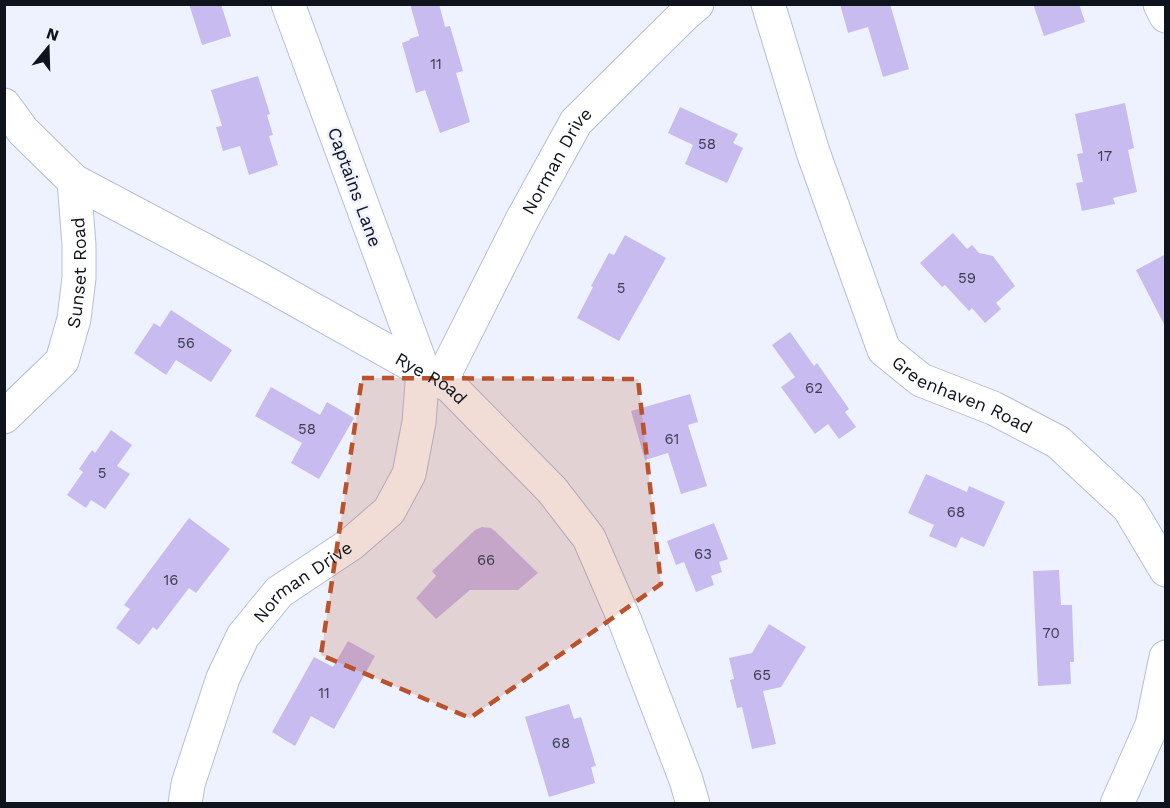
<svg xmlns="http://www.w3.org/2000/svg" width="1170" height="808" viewBox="0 0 1170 808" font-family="'Work Sans',sans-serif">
<rect width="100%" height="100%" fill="#eef2fe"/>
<path fill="#c8bbef" d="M189,4H221L231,36L202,45Z
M410,4H439L445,27L450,26L463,71L456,73L470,122L440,133L425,90L416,93L402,43L410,40L409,39L419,36Z
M840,4H890L909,69L883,77L868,27L848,33Z
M1033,4H1079L1085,22L1044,36Z
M258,76L270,114L267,115L273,135L269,136L278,165L249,175L240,146L223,151L216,127L222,126L211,90Z
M1125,103L1134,148L1128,150L1137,192L1113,198L1115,204L1082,211L1076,183L1083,182L1077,154L1083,153L1075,114Z
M680,107L738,134L733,143L743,148L727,183L685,164L693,145L668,133Z
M953,233L967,249L972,245L979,253L993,256L1015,286L996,303L1001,309L985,323L972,308L969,311L945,285L942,287L920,263Z
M625,235L666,258L619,341L577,318L593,287L591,286L609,253L614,255Z
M1166,254V328L1136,270Z
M171,310L232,350L211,382L176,360L166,375L134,353L154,323L160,327Z
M790,332L814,366L817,363L849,409L845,412L856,427L839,439L828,424L815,434L781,387L795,377L772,345Z
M271,387L320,415L327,402L354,418L319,479L291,463L302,443L255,416Z
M690,394L698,422L688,425L707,486L681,494L668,453L645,460L631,411Z
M111,430L132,445L117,466L130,474L105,509L91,500L86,508L67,495L83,472L79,469L92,450L95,453Z
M926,474L967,492L969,486L1005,502L984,547L961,537L956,548L929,536L934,525L908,513Z
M189,518L230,549L196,593L189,588L157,630L153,627L139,645L116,628L130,609L124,605Z
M714,523L728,559L719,562L722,572L711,576L714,585L696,592L684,562L676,565L667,541Z
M482,527L491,528L495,531L538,573L518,590H470L436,619L416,598L436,576L432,571L475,530Z
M1059,570L1061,605H1072L1074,662H1070L1071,684L1038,686L1033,571Z
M769,624L806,647L781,687L763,691L776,744L752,749L742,707L737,708L730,680L734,679L729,658L752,653Z
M348,641L375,656L334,729L311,716L295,746L272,732L314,657L333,667Z
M569,704L574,719L581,717L596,766L591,767L595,783L549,797L525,717Z"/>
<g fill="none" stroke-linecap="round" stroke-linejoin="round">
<defs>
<g id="minor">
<path id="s1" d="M768,4L813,152L884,350L921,380L993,408L1058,442L1129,508L1166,570"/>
<path d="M1160,4L1166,16"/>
<path id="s2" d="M4,105L23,131L74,181L255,277L450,386L552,490L589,538L625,621L686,780L693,804"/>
<path id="s3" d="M441,381L523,218L576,122L683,16L697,4"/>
<path id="s4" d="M4,417L62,361L74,319L79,278V245L74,181"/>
<path id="s5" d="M185,804L188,784L223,678L243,636L279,592L351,544L389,511L409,474L419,422L423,370L288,4"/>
<path d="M1117,804L1152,725L1166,657"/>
</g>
</defs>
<use href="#minor" stroke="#b4beda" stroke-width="35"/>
<use href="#minor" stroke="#fff" stroke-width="33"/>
</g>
<path fill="#ba532b" fill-opacity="0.2" stroke="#ba532b" stroke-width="4.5" stroke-dasharray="12 8" stroke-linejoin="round" d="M362,378L638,379L661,584L470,718L321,655Z"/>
<g text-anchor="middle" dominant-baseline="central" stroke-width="5" stroke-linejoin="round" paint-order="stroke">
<g font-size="15" fill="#3d3d51">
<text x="436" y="64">11</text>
<text x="707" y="144">58</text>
<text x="1105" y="156">17</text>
<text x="967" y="278">59</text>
<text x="621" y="288">5</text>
<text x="186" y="343">56</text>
<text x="814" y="388">62</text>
<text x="307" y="429">58</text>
<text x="672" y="439">61</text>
<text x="102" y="473">5</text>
<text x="956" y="512">68</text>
<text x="703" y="554">63</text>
<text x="486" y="560">66</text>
<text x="171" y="580">16</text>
<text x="1051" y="633">70</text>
<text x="762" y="675">65</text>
<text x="324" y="693">11</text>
<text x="561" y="743">68</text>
</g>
<g font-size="18" fill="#0f131c" stroke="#eef2fe">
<text stroke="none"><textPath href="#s3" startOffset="249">Norman Drive</textPath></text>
<text transform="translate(355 187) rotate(70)">Captains Lane</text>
<text stroke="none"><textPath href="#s4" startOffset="171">Sunset Road</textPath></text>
<text stroke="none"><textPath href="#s2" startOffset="512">Rye Road</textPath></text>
<text stroke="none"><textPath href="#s1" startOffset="456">Greenhaven Road</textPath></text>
<text stroke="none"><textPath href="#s5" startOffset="260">Norman Drive</textPath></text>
</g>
</g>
<rect width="1170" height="808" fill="none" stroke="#0f131c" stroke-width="12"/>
<g transform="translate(48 48) rotate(19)" stroke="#eef2fe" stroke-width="4.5" paint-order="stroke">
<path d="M0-4.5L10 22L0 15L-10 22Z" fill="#0f131c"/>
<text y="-9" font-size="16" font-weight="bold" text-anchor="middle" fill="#0f131c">N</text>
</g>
</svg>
